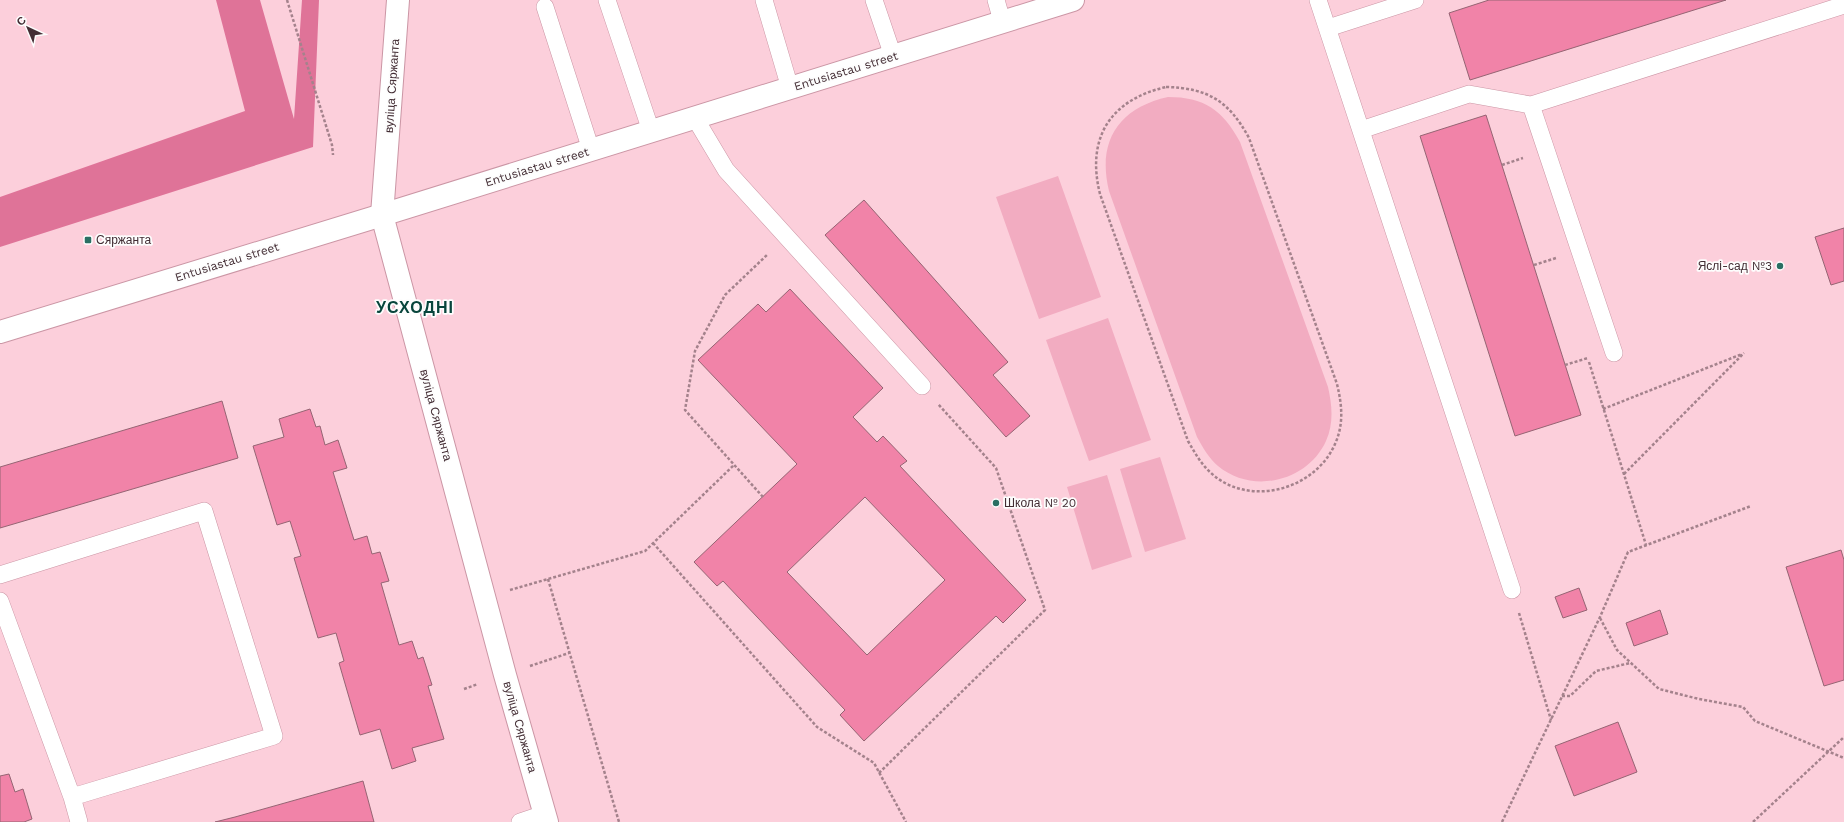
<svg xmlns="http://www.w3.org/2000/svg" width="1844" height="822" viewBox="0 0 1844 822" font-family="'Work Sans',sans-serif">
<rect width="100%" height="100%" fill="#fccfdb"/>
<path fill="#f2acc1" d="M1168,97C1204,97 1223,110 1240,142L1328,387C1332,405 1334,423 1326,441C1308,481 1253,495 1218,466C1209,458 1203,448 1197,437L1109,191C1097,142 1118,108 1168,97Z
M1058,176L1101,297L1039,319L996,197Z
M1108,318L1151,440L1089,461L1046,340Z
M1160,457L1186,539L1145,552L1120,469Z
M1107,475L1132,557L1092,570L1067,487Z"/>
<path fill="#df7398" d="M216,0H260L294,119L302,0H319L313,147L0,247V197L245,111Z"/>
<path fill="#f183a8" stroke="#956473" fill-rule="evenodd" d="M1489,0H1726L1470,80L1449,13Z
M1486,115L1581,415L1515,436L1420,136Z
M864,200L1008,362L993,375L1030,416L1006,437L825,235Z
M1844,228V281L1831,285L1815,237Z
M790,289L883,388L853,417L877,442L883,436L907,461L900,466L1026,600L1003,623L996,616L864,741L840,715L845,710L723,581L717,586L694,562L797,464L698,360L758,304L766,312ZM865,497L945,580L867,655L787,572Z
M222,401L238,458L0,528V467Z
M310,409L316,427L320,426L325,445L338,440L347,468L333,472L354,540L367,536L372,554L380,552L389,581L381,583L399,645L412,641L418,659L423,657L432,685L428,686L444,739L412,748L416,761L392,769L380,729L360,735L339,663L344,661L336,633L318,638L294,558L301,556L290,521L277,525L253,446L284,437L279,419Z
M1841,550L1844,560V680L1824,686L1786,567Z
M1579,588L1587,610L1563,618L1555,597Z
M1660,610L1668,634L1634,646L1626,623Z
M1618,722L1637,772L1574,796L1555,746Z
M9,774L15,792L23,789L32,819L24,822H0V776Z
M363,781L374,822H215L235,817Z"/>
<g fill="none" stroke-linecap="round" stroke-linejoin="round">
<defs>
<path id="service" d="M607,0L651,131
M764,0L790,88
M874,0L893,56
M996,0L1002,21
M1318,0L1512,590
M545,7L591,150
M1328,28L1415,0
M695,118L726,170L922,386
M1361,130L1469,94L1531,105
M1614,353L1531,105L1844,5
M0,575L204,511L274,736L72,797L79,822
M0,601L72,797
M520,822L544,814"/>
<path id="minor" d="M382,215L398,0"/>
<path id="tertiary" d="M382,215L505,675L547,822"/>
<path id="secondary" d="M0,332L382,215L1073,0"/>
</defs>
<use href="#service" stroke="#cb96a5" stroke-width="18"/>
<use href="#minor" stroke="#cb96a5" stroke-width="24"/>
<use href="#tertiary" stroke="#cb96a5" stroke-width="24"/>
<use href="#secondary" stroke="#cb96a5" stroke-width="24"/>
<path stroke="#a4828c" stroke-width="2.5" stroke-dasharray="3 2" stroke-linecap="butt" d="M287,0L332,145L333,155
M1166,87C1208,88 1229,101 1249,138L1337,384C1342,405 1344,424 1335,444C1315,490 1249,508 1211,473C1201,464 1195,453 1188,441L1100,194C1086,138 1110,100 1166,87Z
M1502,165L1523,158
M1534,265L1556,258
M1589,362L1646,545
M1565,365L1588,358
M1603,409L1742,354
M1624,474L1744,353
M763,497L685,410L695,351L725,295L768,254
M653,543L817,727L874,763L906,822
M548,579L619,822
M510,590L645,551L734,465
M1519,613L1551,720
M1600,618L1617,650L1659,689L1699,699L1743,707L1755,721L1844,758
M530,666L569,653
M464,689L478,684
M1562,696H1570L1596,671L1630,663
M879,773L1045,610L996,468L938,404
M1502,822L1600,617L1628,552L1751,506
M1753,822L1844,737"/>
<use href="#service" stroke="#fff" stroke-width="17"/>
<use href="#minor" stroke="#fff" stroke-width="22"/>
<use href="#tertiary" stroke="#fff" stroke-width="22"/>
<use href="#secondary" stroke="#fff" stroke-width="22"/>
</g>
<g fill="#2a6f63" stroke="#fdfdfd" stroke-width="1.5">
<rect x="84" y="236" width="8" height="8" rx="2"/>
<circle cx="1780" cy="266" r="4"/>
<circle cx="996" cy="503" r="4"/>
</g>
<g text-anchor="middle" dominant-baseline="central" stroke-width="3.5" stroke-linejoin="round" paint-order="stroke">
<g font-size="12" fill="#432d34" stroke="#fdfdfd">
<text transform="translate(846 71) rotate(-17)">Entusiastau street</text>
<text transform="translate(392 86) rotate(-86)">вуліца Сяржанта</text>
<text transform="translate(537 167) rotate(-17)">Entusiastau street</text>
<text transform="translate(227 262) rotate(-17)">Entusiastau street</text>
<text transform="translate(436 415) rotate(75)">вуліца Сяржанта</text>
<text transform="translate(520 727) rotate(74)">вуліца Сяржанта</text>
</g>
<g font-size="12" fill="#432d34" stroke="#fdfdfd" text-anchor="start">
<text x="96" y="240">Сяржанта</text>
<text x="1772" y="266" text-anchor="end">Яслі-сад №3</text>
<text x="1004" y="503">Школа № 20</text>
</g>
<g font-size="16" font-weight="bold" letter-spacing="1" fill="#08453c" stroke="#fdfdfd">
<text x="415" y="307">УСХОДНІ</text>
</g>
</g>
<g transform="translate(28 28) rotate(316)" stroke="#fdfdfd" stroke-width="3" paint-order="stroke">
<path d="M0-3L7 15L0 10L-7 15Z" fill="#432d34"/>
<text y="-6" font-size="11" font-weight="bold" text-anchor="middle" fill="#432d34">С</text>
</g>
</svg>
